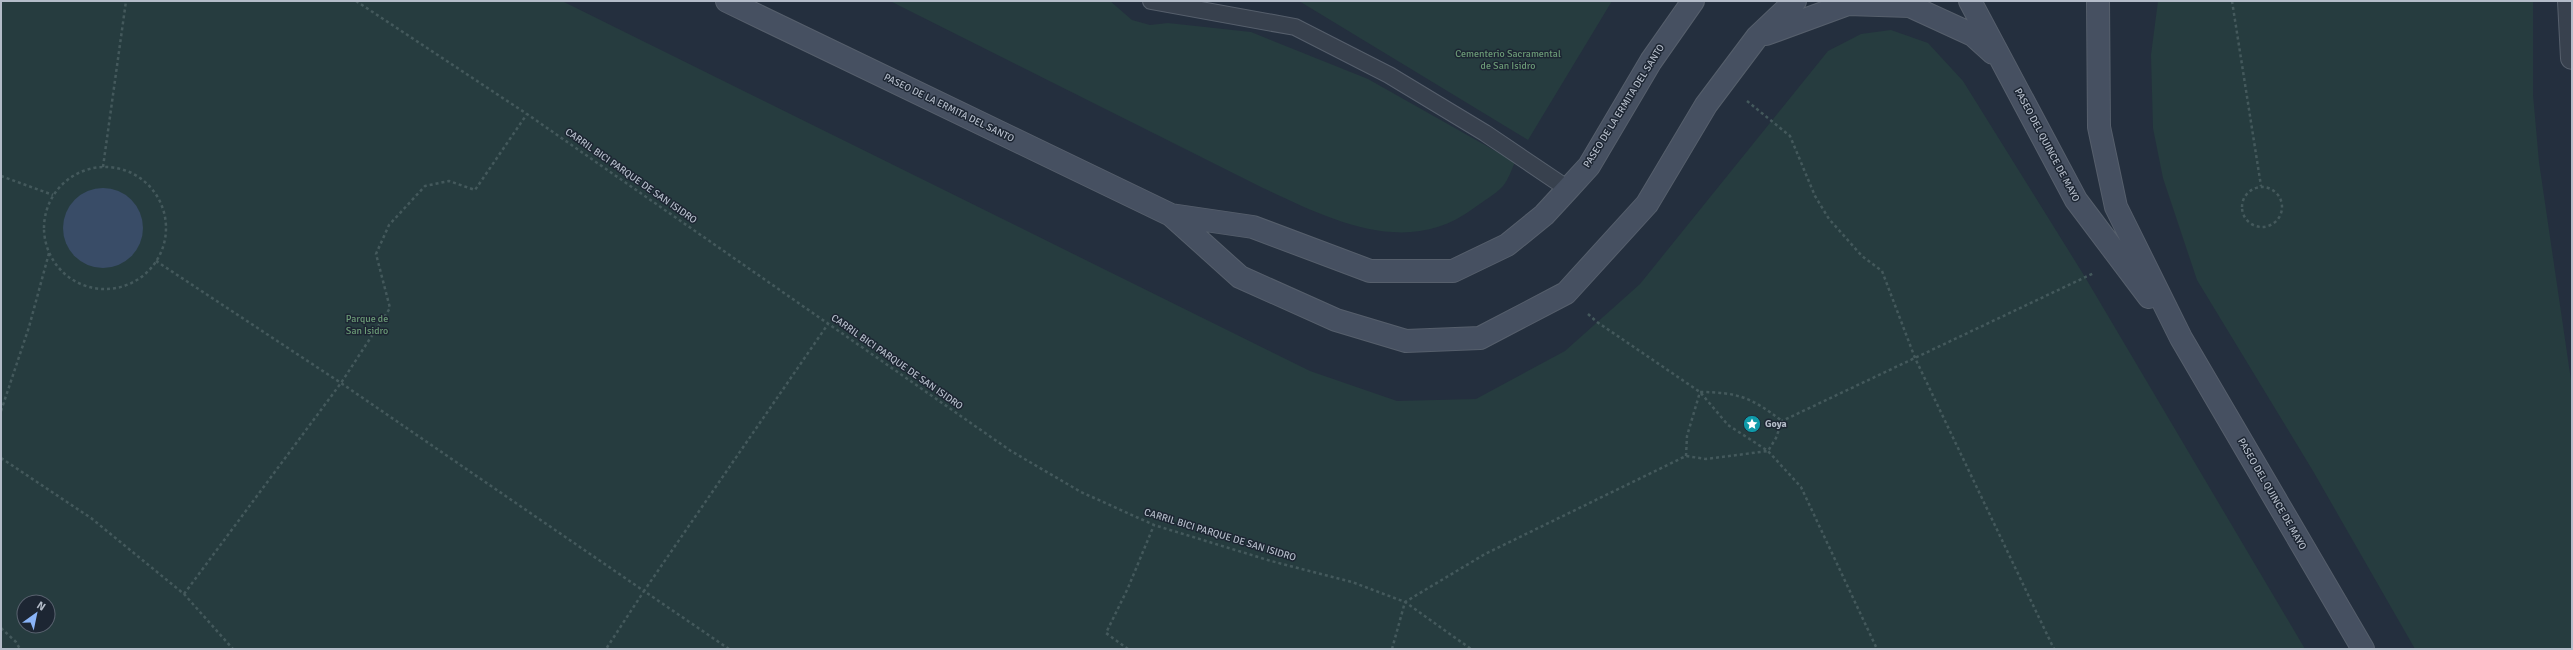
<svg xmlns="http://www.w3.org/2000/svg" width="2573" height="650" viewBox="0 0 2573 650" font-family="Signika,sans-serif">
<rect width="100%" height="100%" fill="#242f3e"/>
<path fill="#263c3f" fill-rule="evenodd" d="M1,1H562L1310,371L1397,401L1476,399L1565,351L1640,284L1828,51L1861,34L1891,30L1928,43L1963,81L2085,277L2305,649H1ZM24,602H48V626H24Z
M890,1H1110L1132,20L1150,25L1168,23L1251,32L1368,79L1515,162C1512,169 1508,180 1503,186C1495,195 1483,201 1474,208C1407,259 1329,219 1263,188Z
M1299,1H1612L1528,140Z
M2158,1H2533V95L2539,162L2572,387V649H2415L2313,471L2197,280L2163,178L2153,128L2151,55Z"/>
<path fill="#394c67" d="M63 228a40 40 0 1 1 80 0a40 40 0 1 1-80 0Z"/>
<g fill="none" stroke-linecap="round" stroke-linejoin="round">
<defs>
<path id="lane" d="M1151,1L1295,27L1389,75L1485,133L1568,189"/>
<path id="street" d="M2569,1L2572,58"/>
<path id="secondary" d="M727,1L1171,215L1240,277L1336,320L1406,341L1480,338L1566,293L1647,204L1706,105L1757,37L1795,1
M1970,1L2076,200L2149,297
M2098,1L2099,127L2116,207L2181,338L2363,649
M1766,34L1848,4L1910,6L1973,35L1993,53
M1171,215L1253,227L1370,271H1453L1507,245L1544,215L1568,189L1589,166L1651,61L1693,1"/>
</defs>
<use href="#lane" stroke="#565f6c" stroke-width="18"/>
<use href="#street" stroke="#565f6c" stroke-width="24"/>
<use href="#secondary" stroke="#565f6c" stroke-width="24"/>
<path stroke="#44595c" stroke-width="2.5" stroke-dasharray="3 3" stroke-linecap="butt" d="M356,1L527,114L1011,451L1081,492L1154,525L1271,561L1352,582L1405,602L1471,649
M2232,1L2261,186
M1747,101L1790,136L1815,196L1829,219L1862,256L1882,271L1915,358L2054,649
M103,167L126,1
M44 228a61 61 0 1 1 122 0a61 61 0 1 1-122 0Z
M1,176L53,195
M2242 207a20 20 0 1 1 40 0a20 20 0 1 1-40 0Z
M156,261L341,383L644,591L606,649
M1588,314L1597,322L1700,392L1728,425L1768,451L1801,487L1877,649
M1,411L29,327L49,253
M1686,456L1687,436L1700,392C1738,392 1752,398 1782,421
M1,458L91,518L184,594L233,649
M184,594L341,383L390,308L376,254L389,225L425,186L449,181L475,190L527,114
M1,628L16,642L20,649
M729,649L644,591L828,324
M1128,649L1106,633L1128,588L1154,525
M1392,649L1405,602L1485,554L1686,456L1706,459L1768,451L1776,438L1782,421L2094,273"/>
<use href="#lane" stroke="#38414e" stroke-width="16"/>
<use href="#street" stroke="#38414e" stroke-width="22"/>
<use href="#secondary" stroke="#465061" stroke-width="22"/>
</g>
<defs>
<symbol id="sight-disc" viewBox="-11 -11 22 22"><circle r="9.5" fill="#0f9aa8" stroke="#1d2633"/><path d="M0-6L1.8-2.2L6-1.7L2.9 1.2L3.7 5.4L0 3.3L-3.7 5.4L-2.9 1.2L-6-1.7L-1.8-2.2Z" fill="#fff"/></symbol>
</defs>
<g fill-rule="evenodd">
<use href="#sight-disc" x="1742" y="414" width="20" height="20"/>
</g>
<g text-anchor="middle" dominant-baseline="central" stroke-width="3" stroke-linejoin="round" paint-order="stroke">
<g font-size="10" fill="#6b9a76" stroke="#1d2633">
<text x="1508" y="54">Cementerio Sacramental<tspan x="1508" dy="12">de San Isidro</tspan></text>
<text x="367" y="319">Parque de<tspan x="367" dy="12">San Isidro</tspan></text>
</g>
<g font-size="10" fill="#b4bcc9" stroke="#1d2633">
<text transform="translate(1624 106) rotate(-58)">PASEO DE LA ERMITA DEL SANTO</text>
<text transform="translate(949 108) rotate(26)">PASEO DE LA ERMITA DEL SANTO</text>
<text transform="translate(2047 145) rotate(62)">PASEO DEL QUINCE DE MAYO</text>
<text transform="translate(631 176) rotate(35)">CARRIL BICI PARQUE DE SAN ISIDRO</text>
<text transform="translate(897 362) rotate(35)">CARRIL BICI PARQUE DE SAN ISIDRO</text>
<text transform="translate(2272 494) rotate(60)">PASEO DEL QUINCE DE MAYO</text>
<text transform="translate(1220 535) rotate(17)">CARRIL BICI PARQUE DE SAN ISIDRO</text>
</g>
<g font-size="10" font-weight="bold" fill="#b4bcc9" stroke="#1d2633" text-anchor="start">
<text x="1765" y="424">Goya</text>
</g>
</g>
<rect width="2573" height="650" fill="none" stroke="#b4bcc9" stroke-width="4"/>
<g transform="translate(36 614) rotate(33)"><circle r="19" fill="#1d2633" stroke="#59626f"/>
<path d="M0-3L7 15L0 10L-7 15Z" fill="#8ab4f8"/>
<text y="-6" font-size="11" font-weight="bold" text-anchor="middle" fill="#b4bcc9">N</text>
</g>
</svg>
